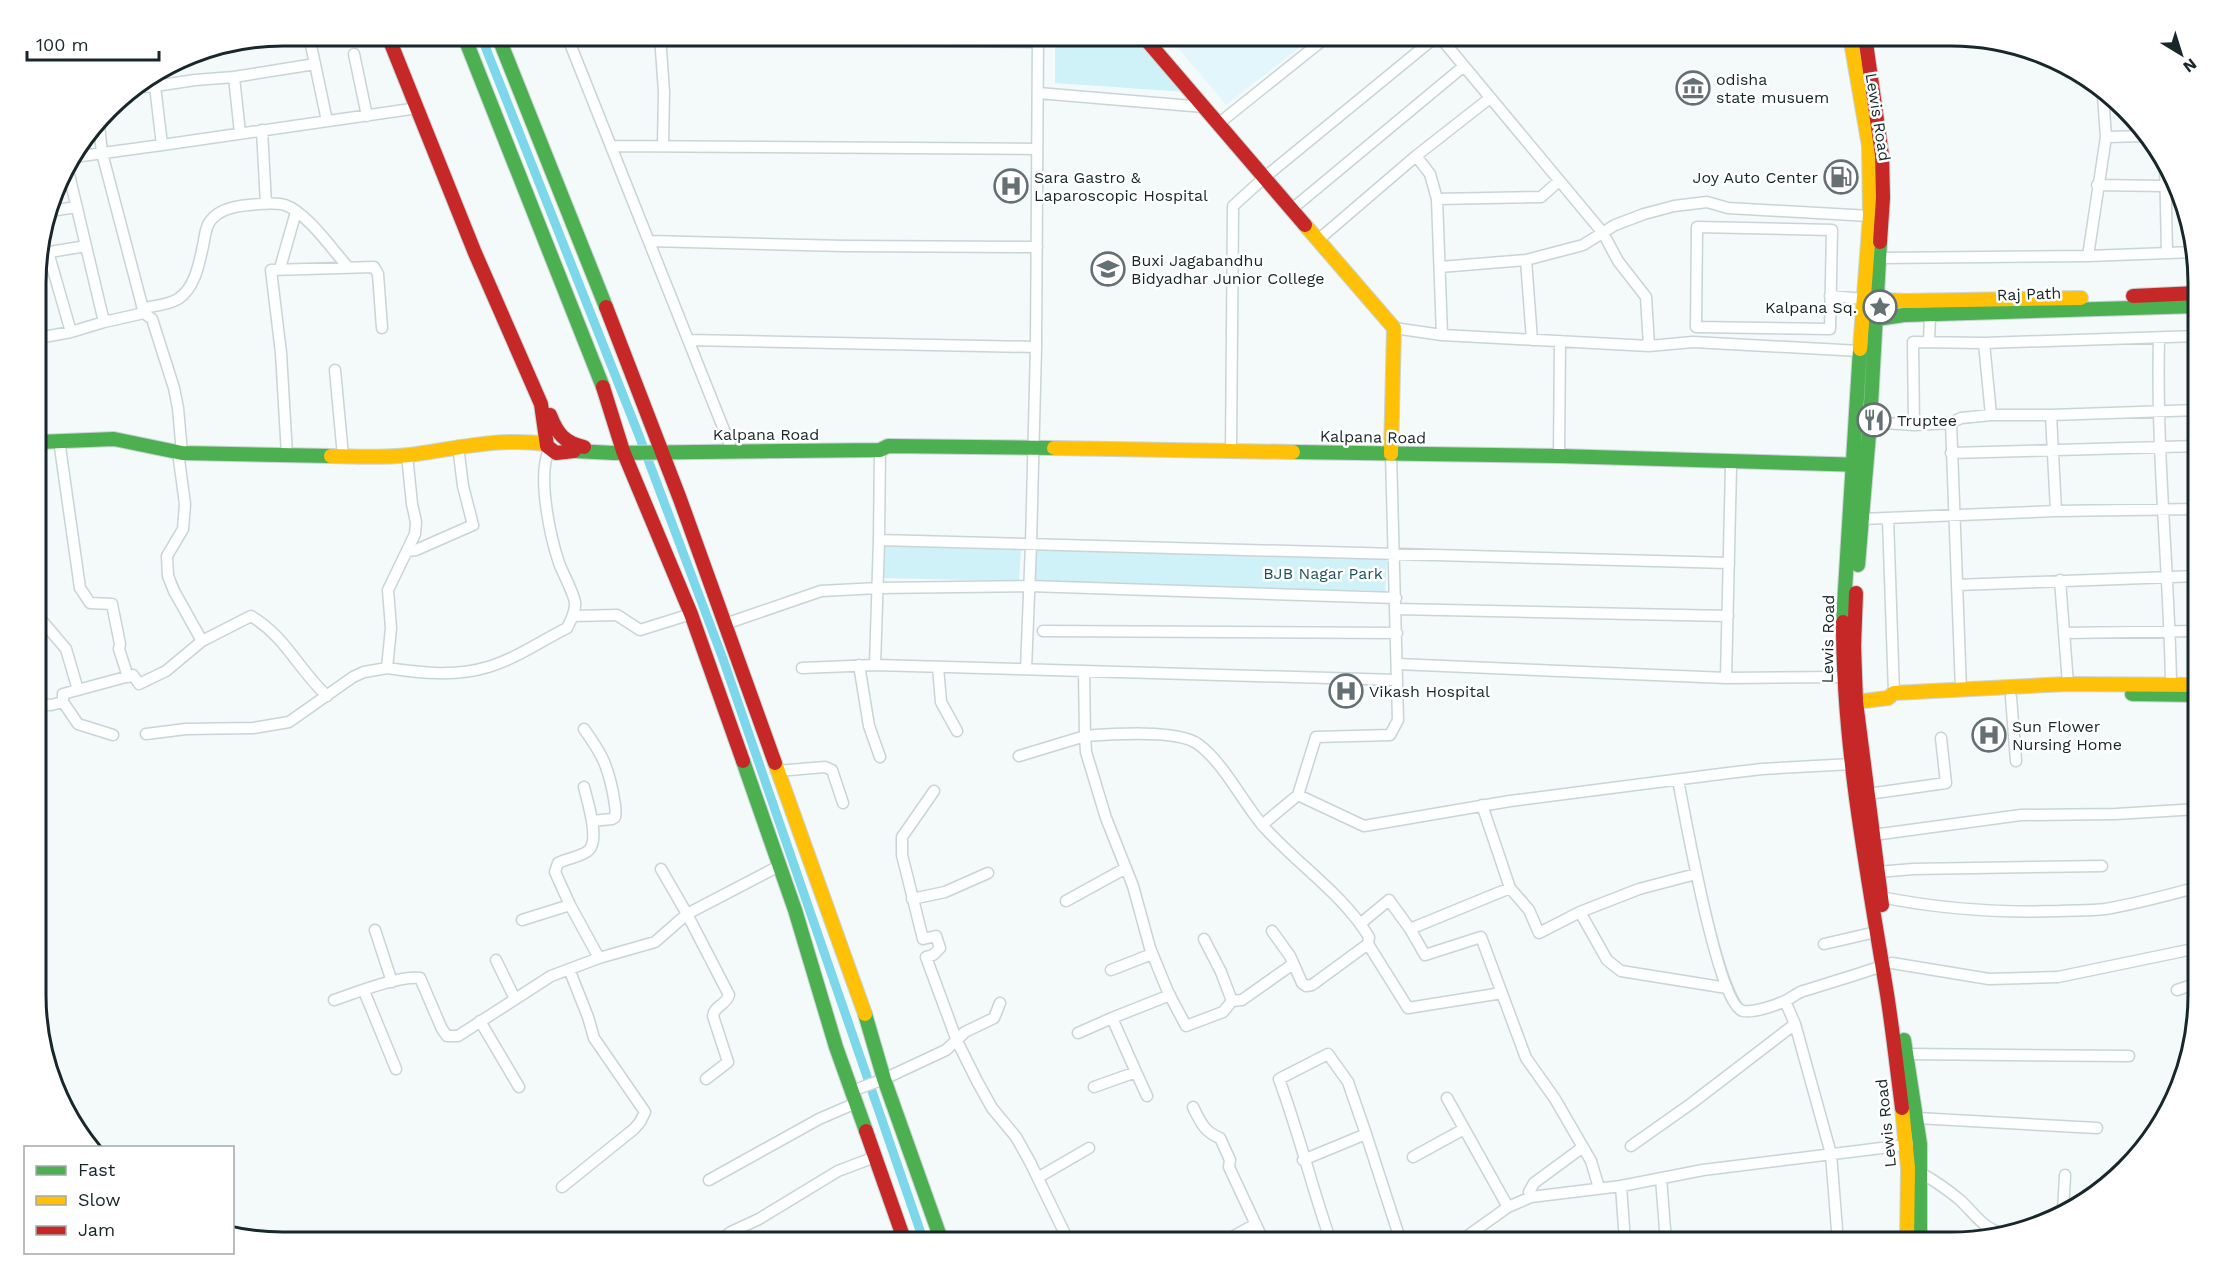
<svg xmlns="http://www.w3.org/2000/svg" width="2235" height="1278" viewBox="0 0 2235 1278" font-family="'Work Sans',sans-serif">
<rect width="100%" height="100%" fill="#f4f9fa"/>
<path fill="#e3f6fb" d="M1168,36H1314L1226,105Z
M996,178H1025V194H996Z"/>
<path fill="#cff1f8" d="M1055,36H1139L1187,92L1055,83Z
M884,546L1021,549L1019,581L883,578Z
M1034,549L1387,558L1385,591L1033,582Z"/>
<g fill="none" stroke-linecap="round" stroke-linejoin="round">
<path stroke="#7bd7e9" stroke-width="9" d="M481,36L638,433L723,659L924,1242"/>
<defs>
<path id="street" d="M309,36L315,64L234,77L195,80L155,86L162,145L418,108
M567,36L732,450
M660,36L664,92L663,145
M660,38L1038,42
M354,54L367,116
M315,64L327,121
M234,77L240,133
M137,87L155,86
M1038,93L1204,107
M1218,124L1328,36
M99,125L102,153L144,313
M262,130L266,204
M2106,137L2146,136
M612,146L1037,149
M1416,156L1430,174L1437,199L1442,335
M74,157L162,145
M2165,162L2167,252
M67,166L104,322
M2097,185L2165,186
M1437,199L1541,197L1559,181
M1292,209L1464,66
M50,211L77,207
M1697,227L1832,230L1830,329L1696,327Z
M1318,240L1416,156L1490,98
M649,241L845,246L1037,247
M48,252L71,332
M38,254L86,246
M2088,256L2106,137L2103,96
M1880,258L2088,256L2195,252
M1526,260L1532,340
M1440,267L1526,260L1583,245L1615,225L1644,214L1674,206L1707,202L1728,208L1870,216
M280,268L296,212
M1830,296L1864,299
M143,308C154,306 168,305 178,299C195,288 199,264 203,246C205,237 205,227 211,220C219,210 236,206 249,205C260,204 274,202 285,205C306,212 332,249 347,266
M1394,328L1442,335L1649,346L1646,297L1618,261L1603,233L1439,36
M38,338L71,332L104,322L144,313L152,319L174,388L178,408L182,453
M2159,338C2156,453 2169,568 2171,683
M688,340L1036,347
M1929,342L1930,314
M1649,346L1693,342L1860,351
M335,370L343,456
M1991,415H2051L2056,511
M2051,415L2198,410
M1870,422L1914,425L1913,342L1984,343L2198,336
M1951,423L1961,690
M1914,425L1951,423L1961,418L1991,415L1984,343
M59,440L80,588L90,603L112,604L120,644L119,649L128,677
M178,452L185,504L183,529L167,556L168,576L174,591L202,641
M1231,452L1233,206L1265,177L1437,36
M1951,453L2198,446
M1391,454L1398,720L1390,735L1316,737L1298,795L1364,826L1510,801L1728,773L1762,769L1852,764
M287,455L281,353L271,270L374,267L378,274L382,328
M1559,456L1560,341
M1862,519L2056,511L2198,509
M1888,519L1894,693
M879,540L1729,563
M407,551L416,550L473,525L463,486L458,446
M2060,580L2068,684
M1957,585L2198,576
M1396,609L1728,616
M38,616L66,649L78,690
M573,616L617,615L640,630L691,614
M725,624L821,591L878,588L1029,586L1396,598
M1043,631L1397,633
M2064,633L2198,631
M1397,664L1726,678L1843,677
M859,665L869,726L880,757
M875,665L879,540L880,450
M938,667L941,702L957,731
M387,668C421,673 455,677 488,667C515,659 541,641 567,628C571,620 576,611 575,602C572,589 564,576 559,563C550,536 537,476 549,450
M802,668L875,665L1397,680
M1026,669L1031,544L1036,347L1038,36
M1084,671L1085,736C1111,734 1178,729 1198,744C1224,763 1243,803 1264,827C1297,864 1343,894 1369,937L1368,944L1408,1008L1502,993
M1726,678L1731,467
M2011,697L2016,761
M63,702L78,724L113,735
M38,704L51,705L63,702V694L133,675L139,684L166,671L202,641L251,616C286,637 298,669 327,696
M584,729C601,753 607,763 613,793C614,801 617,809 615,817L612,819L592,821
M146,734L186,729L253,728L289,722L353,677L364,672L387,668L391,628L388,590L415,534L416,522L412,504L407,455
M1019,756L1085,736L1086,752L1106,818L1133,886L1150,948L1168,992L1186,1026L1223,1012L1232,1001
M777,771L825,767L832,770L843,803
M1678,780C1684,810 1718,1006 1743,1011C1754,1013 1777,1005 1787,1000C1793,997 1797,993 1803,991C1829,983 1856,975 1882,966
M584,787C587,800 600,839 589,850C582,857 567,858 558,863L555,872L570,905L599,958
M934,791L902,837V855L923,939L936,936L940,948L933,955L926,957L957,1041L977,1081L992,1108L1016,1137L1030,1162L1069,1242
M1868,794L1946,783L1941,738
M1482,805L1510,888L1529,910L1539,933L1580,912L1639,889L1696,874
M1262,825L1298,795
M1873,835L2021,815L2116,814L2198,809
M661,869L687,914L729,995C726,1005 714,1006 713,1016L728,1062L706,1079
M1878,872L1913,869L2102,866
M1510,888L1410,929L1425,955L1481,937L1526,1058L1555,1099L1591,1161L1599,1188
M1881,897C1940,909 1999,913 2059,911C2074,910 2090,911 2105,909C2136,904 2168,895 2198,887
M912,899L945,892L988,873
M1066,901L1126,868
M1580,912L1607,960L1621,971L1727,988
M522,920L570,905
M1360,924L1389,900L1410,929
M375,930L392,982
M1272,931L1290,956L1302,983L1306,986L1312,985L1368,944
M1204,939L1221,972L1232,1001L1242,1000L1293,964
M1824,944L1876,932
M496,960L515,999
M1892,963L1989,979L2058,977L2198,948
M1111,970L1152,954
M2177,990L2198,983
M364,991L396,1069
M334,1000C355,993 400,975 420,978L442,1029L447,1036H458L551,976L599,958L655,942L687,914L779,866
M1785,1001L1795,1024L1831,1154L1838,1242
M480,1021L519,1087
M1078,1033L1112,1018
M1906,1054L2129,1056
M1136,1072L1147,1096
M1094,1087L1136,1072L1112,1018L1170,995
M852,1091L884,1079L946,1050L965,1032L994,1018L1000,1003
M1447,1098L1508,1207
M1193,1107C1200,1121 1204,1132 1220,1138L1230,1160L1229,1167L1264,1242
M1917,1118L2097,1128
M1366,1134L1401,1242
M1631,1146L1692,1103L1795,1024
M1413,1157L1464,1129
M1303,1160L1366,1134L1348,1082L1328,1054L1279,1079C1299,1133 1312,1188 1331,1242
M1921,1173C1935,1181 1948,1190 1960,1200C1976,1215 1982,1228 2004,1234
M1039,1177L1089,1148
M1661,1178L1666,1242
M709,1180L819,1119L856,1103
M1621,1186L1625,1242
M562,1187L634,1129L640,1122L645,1112L594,1038L588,1017L569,969
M1531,1197L1529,1192L1534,1183L1583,1147
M2063,1213L2065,1175
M718,1242L731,1232L759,1219L838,1171L875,1157
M1223,1242L1256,1224
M1459,1242L1508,1207L1531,1197L1621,1186L1703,1170L1906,1145"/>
<path id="fast" d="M464,36L603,387
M498,36L606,307
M1867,317L1877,319L1904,315L2198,306
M38,442L114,439L182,453L331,456
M574,451L614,453L880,450L888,446L1054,448
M1293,452L1559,456L1864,465
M1858,565L1870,422L1880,242
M1843,622L1860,349
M2132,694L2198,695
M743,761L795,910L836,1047L866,1131
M865,1014L884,1079L942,1242
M1904,1040L1920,1144V1242"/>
<path id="slow" d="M1850,36L1869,146L1870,216L1860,349
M1305,225L1394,328L1391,454
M1867,299L1905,301L2081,298
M1054,448L1293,452
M331,456C356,457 383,458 409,455C455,449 499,437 546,444
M1856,702L1888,698L1894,693L2068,684L2198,685
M775,763L865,1014
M1902,1108L1908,1168L1907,1242"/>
<path id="jam" d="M388,36L475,253L541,404L547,446L556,453L574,451
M1143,36L1305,225
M1865,36L1882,155L1883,198L1880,242
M2133,296L2198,293
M606,307L680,499L775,763
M603,387L623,451L691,614L743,761
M550,415C557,433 564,443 584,447
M1856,593L1854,646L1856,702L1882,905
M1843,622C1843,747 1867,871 1887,994C1893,1032 1897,1070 1902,1108
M866,1131L905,1242"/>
</defs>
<use href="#street" stroke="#c9d4d6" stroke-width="13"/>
<use href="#fast" stroke="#c9d4d6" stroke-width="16"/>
<use href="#slow" stroke="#c9d4d6" stroke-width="16"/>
<use href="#jam" stroke="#c9d4d6" stroke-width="16"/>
<use href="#street" stroke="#fdfefe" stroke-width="10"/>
<use href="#fast" stroke="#4caf50" stroke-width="14"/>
<use href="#slow" stroke="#ffc107" stroke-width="14"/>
<use href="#jam" stroke="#c62828" stroke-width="14"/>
</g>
<defs>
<symbol id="museum-ring" viewBox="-11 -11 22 22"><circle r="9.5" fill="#fff" stroke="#647073" stroke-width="1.5"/><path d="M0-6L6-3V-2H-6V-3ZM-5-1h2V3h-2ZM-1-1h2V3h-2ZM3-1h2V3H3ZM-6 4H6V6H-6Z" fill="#647073"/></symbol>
<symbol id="fuel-ring" viewBox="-11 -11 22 22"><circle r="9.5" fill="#fff" stroke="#647073" stroke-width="1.5"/><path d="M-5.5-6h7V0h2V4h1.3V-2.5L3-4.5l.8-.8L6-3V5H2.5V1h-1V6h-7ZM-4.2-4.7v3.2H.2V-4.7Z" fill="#647073"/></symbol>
<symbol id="hospital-ring" viewBox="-11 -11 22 22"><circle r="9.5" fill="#fff" stroke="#647073" stroke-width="1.5"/><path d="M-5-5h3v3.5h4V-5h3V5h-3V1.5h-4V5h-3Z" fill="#647073"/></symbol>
<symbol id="university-ring" viewBox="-11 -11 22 22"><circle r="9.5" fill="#fff" stroke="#647073" stroke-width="1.5"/><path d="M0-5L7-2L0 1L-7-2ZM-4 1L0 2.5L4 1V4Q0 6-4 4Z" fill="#647073"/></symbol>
<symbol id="sight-ring" viewBox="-11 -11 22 22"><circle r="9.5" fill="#fff" stroke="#647073" stroke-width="1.5"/><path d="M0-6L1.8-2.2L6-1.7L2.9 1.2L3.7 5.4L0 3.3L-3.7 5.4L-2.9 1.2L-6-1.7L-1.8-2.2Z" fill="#647073"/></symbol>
<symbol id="restaurant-ring" viewBox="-11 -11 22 22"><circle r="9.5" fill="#fff" stroke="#647073" stroke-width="1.5"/><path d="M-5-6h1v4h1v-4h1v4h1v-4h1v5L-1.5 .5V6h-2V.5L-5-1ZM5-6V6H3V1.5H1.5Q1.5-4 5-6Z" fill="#647073"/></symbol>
</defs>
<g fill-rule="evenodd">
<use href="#museum-ring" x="1674" y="69" width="38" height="38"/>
<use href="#fuel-ring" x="1822" y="158" width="38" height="38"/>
<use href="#hospital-ring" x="992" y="167" width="38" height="38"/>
<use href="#university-ring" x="1089" y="250" width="38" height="38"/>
<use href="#sight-ring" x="1861" y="288" width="38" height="38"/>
<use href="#restaurant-ring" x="1855" y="401" width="38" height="38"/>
<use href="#hospital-ring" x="1327" y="672" width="38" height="38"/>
<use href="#hospital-ring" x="1970" y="716" width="38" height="38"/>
</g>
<g text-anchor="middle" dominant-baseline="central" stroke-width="5" stroke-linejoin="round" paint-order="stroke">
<g font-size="16" fill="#17272a" stroke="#fff" text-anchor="start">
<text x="1716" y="79">odisha<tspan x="1716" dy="18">state musuem</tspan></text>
<text x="1034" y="177">Sara Gastro &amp;<tspan x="1034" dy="18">Laparoscopic Hospital</tspan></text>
<text x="1818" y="177" text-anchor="end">Joy Auto Center</text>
<text x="1131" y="260">Buxi Jagabandhu<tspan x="1131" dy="18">Bidyadhar Junior College</tspan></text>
<text x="1857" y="307" text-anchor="end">Kalpana Sq.</text>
<text x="1897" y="420">Truptee</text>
<text x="1369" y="691">Vikash Hospital</text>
<text x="2012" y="726">Sun Flower<tspan x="2012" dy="18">Nursing Home</tspan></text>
</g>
<g font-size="16" fill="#17272a" stroke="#fff">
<text transform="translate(1878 117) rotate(81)">Lewis Road</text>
<text transform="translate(2029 294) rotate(-2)">Raj Path</text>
<text x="766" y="434">Kalpana Road</text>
<text transform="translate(1373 437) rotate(1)">Kalpana Road</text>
<text transform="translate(1828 639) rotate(-89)">Lewis Road</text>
<text transform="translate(1886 1123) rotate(-96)">Lewis Road</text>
</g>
<g font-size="16" fill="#1d525d" stroke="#fff">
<text x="1323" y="573">BJB Nagar Park</text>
</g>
</g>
<path d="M0 0H2235V1278H0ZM283 46H1951A237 237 0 0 1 2188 283V995A237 237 0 0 1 1951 1232H283A237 237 0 0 1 46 995V283A237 237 0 0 1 283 46Z" fill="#fff" fill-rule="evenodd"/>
<path fill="none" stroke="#17272a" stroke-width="3" d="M283 46H1951A237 237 0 0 1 2188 283V995A237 237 0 0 1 1951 1232H283A237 237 0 0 1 46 995V283A237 237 0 0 1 283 46Z"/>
<rect x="24" y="1146" width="210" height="108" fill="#ffffff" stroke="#a2a9aa" stroke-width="1.5"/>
<rect x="36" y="1166" width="30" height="9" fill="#4caf50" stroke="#a2a9aa" stroke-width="1.5"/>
<text x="78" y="1176" font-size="18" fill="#17272a">Fast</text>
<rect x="36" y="1196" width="30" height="9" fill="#ffc107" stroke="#a2a9aa" stroke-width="1.5"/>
<text x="78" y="1206" font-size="18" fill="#17272a">Slow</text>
<rect x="36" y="1226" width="30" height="9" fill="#c62828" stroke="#a2a9aa" stroke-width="1.5"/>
<text x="78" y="1236" font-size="18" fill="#17272a">Jam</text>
<g transform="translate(2181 54) rotate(142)" stroke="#ffffff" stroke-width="4.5" paint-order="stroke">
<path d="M0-4.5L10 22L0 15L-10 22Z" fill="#17272a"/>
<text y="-9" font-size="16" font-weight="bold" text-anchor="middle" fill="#17272a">N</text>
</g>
<path d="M27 51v9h132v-9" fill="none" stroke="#17272a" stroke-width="3"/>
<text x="36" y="51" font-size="18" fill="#17272a" stroke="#ffffff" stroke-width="4.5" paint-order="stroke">100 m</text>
</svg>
